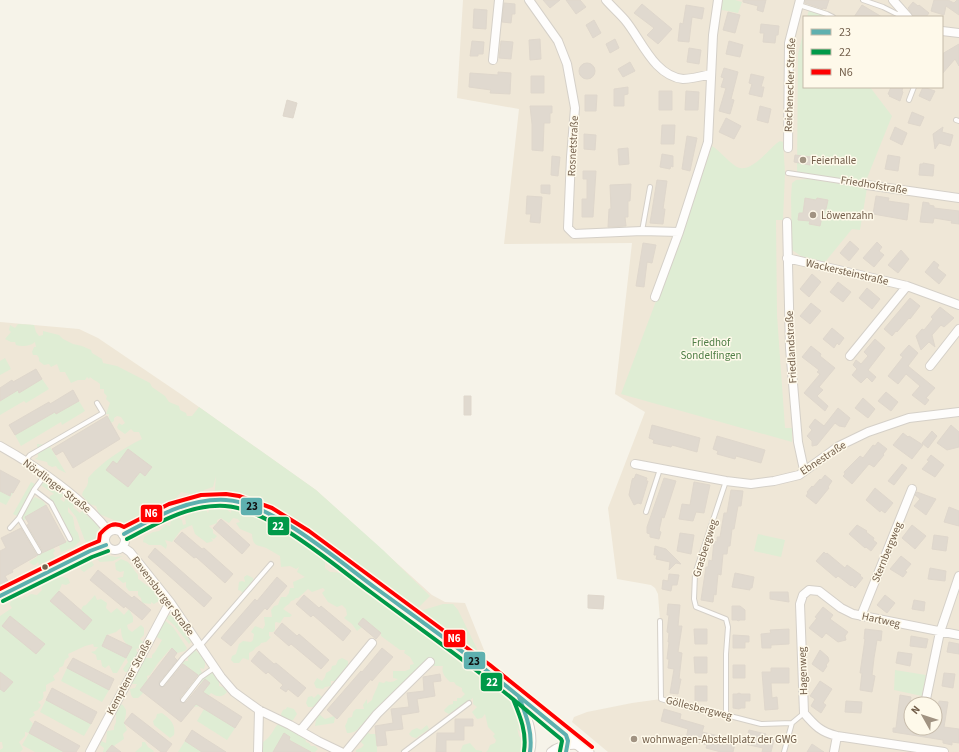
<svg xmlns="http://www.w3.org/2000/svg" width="959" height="752" viewBox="0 0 959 752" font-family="'Source Sans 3',sans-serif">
<rect width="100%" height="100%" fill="#f6f3e9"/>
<path fill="#efe7d7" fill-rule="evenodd" d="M463,0H959V752H608L572,722L574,717L587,712L632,703L661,699L660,621L658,594L655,588L651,585L617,579L608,508L645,412L615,394L632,243L504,244L519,109L457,98ZM804,17H942V87H804ZM911,704H935V728H911Z
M0,322L79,329L98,338L182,395L316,490L432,595L445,602L465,603L484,650L489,670L517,706L530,752H0Z"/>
<path fill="#dfedd4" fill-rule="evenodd" d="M720,0H735L742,2L738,13L717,9Z
M809,10L829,12L837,17H807Z
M804,30V87H870L892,116L865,183L797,174L798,54Z
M780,141L783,142L785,173L783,220H776L777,315L785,428H792V442L621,394L682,232L712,146C720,151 726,159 734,165C748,177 766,152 777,143Z
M809,179L867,188L860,230L852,229L825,262L801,256L792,250L791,197L792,183L796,180Z
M18,324L34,325L36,332L39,336L43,335V331L59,335L63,339L73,344L82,346L91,350L92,353L102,359L103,363L117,366L150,383L152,387L165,396L169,402L179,406L180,410L186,413L187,416H192L199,407L316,490L383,550L430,596L411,615L282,520L214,500L216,476L213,487L204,490L203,493L191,494L181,492C180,495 170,503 166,505C161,507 157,507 152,509H150L149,512H142V515L124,524L99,514L96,506L89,504L82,495C83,488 89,488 88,478C103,461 122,449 142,439L139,432H134L131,429L125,434L118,429L117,427L119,423L122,425L125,423L121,417L117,416L114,418V421L111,423L107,416L109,417V414H106L110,403L106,399L107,396L104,393V389H100V384C97,381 93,380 90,377L89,379L87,377L85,380H78L71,383L65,372H60L57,364L51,367L49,364L44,365L39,361V358L37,355H33L32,352L34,347H36L35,342C31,346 22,347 16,345L15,342H11L5,339L11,332L9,330L10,325L15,328Z
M5,358L11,369L0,375V361Z
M42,379L49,389L26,403L24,401L0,415V401L18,390L19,393Z
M79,401L85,411L62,425L61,422L21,446L15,435L55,412L56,414Z
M37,444L49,445L66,473L58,469L56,466L52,467L48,465L47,462L35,459L38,457Z
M45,481L64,495L60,499L64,502L66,498L75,505L73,507L80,513L82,511L97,524L100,530L95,539L88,543L85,541L76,517L68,507V512L73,517L75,529L78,533L80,541L74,547L61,552L59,545L66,542L70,536L60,513L55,510L53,502L49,500L50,496L54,494L41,485Z
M31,482L35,484L17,516L13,514Z
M0,486L4,493L10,496L11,493H13L6,505L0,502Z
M35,497L43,501L46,505L38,510L36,514L33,512L25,520H23L22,517C27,511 28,503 35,497Z
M215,506L225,508L231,513L232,507L237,511L245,510L248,513H253L272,517V523L295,538L302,545L307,546L316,555L322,556L325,562V568L330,572C345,571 357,584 368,593C375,597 381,600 386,606L391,607L401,615V617L407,620L408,625L410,622L505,694L520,713L526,726L528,742L517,728L519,736L523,741L522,743L523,752H486L488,750L490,745L495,743L496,740L493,736L495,734L488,727L485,714L482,718L477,719L472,712L477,707L473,704V698L449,714L445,712L444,710L449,705L453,704V701H457V698H461L465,694L462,691V688L456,685L454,682H450C445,677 441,673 443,666H434L429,658L367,727L361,725C357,731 354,733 347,733L345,726L347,722L348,718L352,717L353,712L356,709H364L363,705L367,699V704L372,700C373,695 377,689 379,682L384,683L386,681C391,683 393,682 398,679L393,678V671H405L410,669V665L414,664L410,657L404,653L405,650H400L381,636V633L362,627L357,631L352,624L344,618L347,615L346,609L342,605L337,607L328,602L322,593L325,590L323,588L312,592L308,589L298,598H296L294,600L291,601L289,604L286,606L283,609L292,615L290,617H284L280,623L276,622L275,623V630L273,632H269V636L271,637L266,642L261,643L260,645L255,648L254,650L249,653V660L243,658L239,663H234L231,660L232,656L236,654L239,644L243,641L251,642L253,640L254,634L251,632L255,626L263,629L265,625L264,617H272L271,610L274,606L278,605L281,597H286L289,593L290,588H294L293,582L305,577L297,572L299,567L296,569L290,566L281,567L280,556C276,554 272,551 268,549C259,544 253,549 252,534L240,529L236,523L240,522L238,519L233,518L229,523L221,518L217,520V523L209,526L213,530V533L217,536L214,539L211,538L213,541L207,543L195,534L192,525L181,530L172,542L165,540L167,545L166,549L161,545H149L146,543L143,542L144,537L153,532L159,531L166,525L170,526L171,519L176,517L182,520L183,525L186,524L185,517L191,514L192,511L197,507H204L208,513L210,508Z
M758,534L785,540L781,557L754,551Z
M53,547L55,551L53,553L55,557L39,565L38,562L35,565H33L29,562L37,557V554L41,555V550L44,552Z
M101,554L116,557L123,556L113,561L100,562L95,557Z
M121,559L128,562L138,575V579C145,583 148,588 156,590L159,596V601L154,604L151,602V604L142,603L141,598L138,595V591H129L126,587V582L123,583L117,578L123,577L124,571L120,572L116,570L115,563Z
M86,560H91L94,565L84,572L81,570L79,563Z
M55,573L62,577L68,578L70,583L66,585L62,584L59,591L50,601L84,630L92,620L81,610L83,606L86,605L95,595L97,600L101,599L107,603L106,608L111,613L117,608L124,615L129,609L133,617V622L127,625L128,629L132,632L141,625L144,628V635L140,639L143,642L145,647L136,649L137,652L146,658H152V655L155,652L162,640L155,636L164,620L173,627L187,648L185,651L177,653L171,648L158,663L150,675L147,676L148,683L144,686L143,693L138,698H133L131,695L130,689L135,688L137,684H132V680L129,672H125L123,669L128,662L126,658L117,673H113L109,665L105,668L102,666L101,660H97L96,655L91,652L95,651L98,647H94L93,644L85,646L68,654L69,657L65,660L63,666L59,668V671L53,676L55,680L46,685V691L43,692C44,697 44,700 38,702L41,705L38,710L33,712L35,715L29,719L33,724L29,733L64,752H35L22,745L29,733L25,732V736L19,742L23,749L20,752H0V750L3,748L2,742H0V616L12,608L10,605L11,598L16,596L23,599L24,596L27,597L31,594L37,595L42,590L41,583L46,580L48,576ZM121,628C121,636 123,643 131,647L126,658L102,646L107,635L116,632Z
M247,575L253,578L254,582L251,592L243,594L241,591L238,590L239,582L242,581L245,582L244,577Z
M443,604H453L458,610L478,651L479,655L477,657L418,614L420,611Z
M170,615L176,620L191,642L189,644L174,625L166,618L167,616Z
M194,647L197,652L205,659V665L204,669L200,668L202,673L198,676L182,664L185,661H188V657Z
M342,658L348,661V666C343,671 340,676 335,681H331V686L325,687L323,689L316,688L314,683L317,678L322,681L325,677L326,673L331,670L332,666L336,665L338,660Z
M67,668L109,690L102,702L61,681Z
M895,670L926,675L922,696L894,690Z
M212,672L219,680V686L223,687L227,692C222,698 217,697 211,693L204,700L203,706L192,707L210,683L205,679L200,684L199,682L205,673Z
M318,694L322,697L313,707H308L306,703L308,697L312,696L314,698Z
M46,700L91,724L84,736L40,712Z
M119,704L123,705L126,710V714L124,723L127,730L123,734L124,739L115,745L111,752H103L104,748L100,745L101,741L106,743L107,731L114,730V727L116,722V708Z
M287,707L294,709L297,714L293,720L289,722L282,719L281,714L283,710L286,709Z
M204,709L235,728L227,740L197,721Z
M162,713C170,719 176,724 174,735L170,738L154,725L153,721L156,718L157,714Z
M319,714L325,719L334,716L335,717L334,723L315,726L316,719Z
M282,724L305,738L306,742L309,743L311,746H315L318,749L315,752H311L289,740L290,737L284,734L273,752H260C262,742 261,744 268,738C271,735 274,729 277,725Z
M427,725L429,729L416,738L412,737L409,734L412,730L417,728L421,730Z
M364,729L370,734H376L377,746V752H356V750L361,748L364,745L360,741Z
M185,741L202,752H178Z
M142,742H145L148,747L154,751L153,752H135L142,746Z
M470,743L476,750L482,751V752H460L463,745Z"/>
<path fill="#e0d9cf" stroke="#dfd7cc" d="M543,0H560L550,8Z
M566,0H580L586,7L576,14Z
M743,0H766L763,12L757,10L758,6L743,2Z
M805,0H829L826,9L823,8V9L805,3Z
M934,0H948L954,3L957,0H959V15L946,6L944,15L931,11Z
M913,2L918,6L919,5L929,13L926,17L913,16L908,8Z
M504,3L515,4V14H512L511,23L502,22Z
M642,4L672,29L658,44L647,35L654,28L634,13Z
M686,5L704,8L702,19L692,17L689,42L678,41L680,23L683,24Z
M862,5L882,17H854Z
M474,9L487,10L486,29L473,28Z
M728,12L740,15L735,33L723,30Z
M594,20L601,33L593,38L586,25Z
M761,24L779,26L778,35H776L775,43L763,42L764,33H760Z
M540,39L541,59L530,60L529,40Z
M615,39L619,48L610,53L606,44Z
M472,41L484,42L483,54H478V56H470Z
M501,41L513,42L511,59L499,58Z
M729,41L743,45L740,57L726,54Z
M959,44V66L955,59L942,74V54Z
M689,48L701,50L699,64L687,62Z
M630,62L635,71L623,77L618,69Z
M579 71a8 8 0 1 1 16 0a8 8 0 1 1-16 0Z
M724,68L738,72L731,99L734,100L730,114L719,111L726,88L721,87L724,78L721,77Z
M498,72L511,73L510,94L490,93L491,90L469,87L470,73L498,75Z
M751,74L764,77L761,87H764L762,97L749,94L752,84L749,83Z
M531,76H544V93H531Z
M628,87V94L624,95V106H614V89Z
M891,87H903L902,91L903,92L900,101L889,96L890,95L888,94Z
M923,87L935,91L930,101L919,96Z
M659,91H672V110H659Z
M686,91L699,92L698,110H685Z
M585,95H597L596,111H585Z
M287,100L297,103L293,118L283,116Z
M530,106H552V113H550V123H544L543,151L532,150V124Z
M760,106L771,109L768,123L757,120Z
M912,112L924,117L920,126L908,123Z
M726,118L741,126L734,139L719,132Z
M662,125H675L674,144H661Z
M895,127L907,133L902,145L890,139Z
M943,127L942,132L953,135L950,146L939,143L935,149L933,134Z
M584,134L596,135L595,150L584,149Z
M687,136L697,138L690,171L682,169Z
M628,148L629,164L619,165L618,149Z
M662,154L673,156V167L671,166L670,169L660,167Z
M795,155L811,157L810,165L794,162Z
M888,155L900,157L898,171L885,169Z
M552,156L560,157L558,176L551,175Z
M923,163L934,165L933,176L919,175L920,164H923Z
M583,171H596L593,217H582V199H587V179H583Z
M657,180L667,181L663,209H665L663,224L650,223Z
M631,184L630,201H628V217H625L626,226L608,227L609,209H611L610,185Z
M541,185H550V194L541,193Z
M527,196L542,197L540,223L530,222L531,214H526Z
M876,196L889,198L888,201L909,204L907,220L873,214Z
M805,198L816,200L817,198L828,200L826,209H825L823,217H822L820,226L809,224L810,221L798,220L799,213H803Z
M923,202L929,203V205L934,206V208L959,211V224L951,223L952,221L934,218L933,223L920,222Z
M850,241L859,249L849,261L840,253Z
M877,242L882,247L879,251L884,255L874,267L863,258Z
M643,243L656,245L652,263L647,262L644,287L636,286Z
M901,250L909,259L898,273L888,265Z
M934,261L939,265L937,268L946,275L939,284L925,272Z
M812,274L821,282L809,297L800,289Z
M838,282L851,292L843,302L830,292Z
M867,288L880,299L872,309L859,298Z
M910,298L920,306L910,319L909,318L897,332L896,331L892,336L884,329Z
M811,303L821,311L810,324L800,316Z
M940,307L954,318L944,327L941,325L932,335L935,347L929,342L921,350L916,336L922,329L924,330L933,319L931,317Z
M832,328L844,338L839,345L837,343L834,348L823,339Z
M875,339L885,348L868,370L876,377L872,382L867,377L861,383L852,375L857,369L853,365L856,360L861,364L868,356L864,352Z
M909,345L918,353L908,366L935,388L926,398L929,400L925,405L912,395L920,386L906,374L898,384L888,376L903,357L900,355Z
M811,346L821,354L820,356L835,368L819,387L823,390L817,396L828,406L825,411L804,393L820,374L817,372L819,370L802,357Z
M36,369L42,379L19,393L18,390L0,401V388L12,380L13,382Z
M73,390L79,401L56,414L55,412L15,435L9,425L49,402L50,404Z
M886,392L898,402L891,411L878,401Z
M464,396H471V415H464Z
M863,398L875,409L868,418L855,408Z
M838,408L850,418L846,425L845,427L839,426L835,423L817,445L812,446V441L807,436L812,430L809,427L815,419L824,426Z
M107,416L120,439L73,468L63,451L56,455L52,449Z
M652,425L700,438L697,452L672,445L671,447L653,443L654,440L649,438Z
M951,425L959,432V447L947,450L937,443Z
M932,431L937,436L928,448L922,443Z
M903,433L908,437L909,436L923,445L912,459L893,445Z
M717,436L765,450L761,463L736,456L735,459L717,454L718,451L713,449Z
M878,442L887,449L883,454L884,455L874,467L869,464L852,484L843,476L845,474L844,472L860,456L863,458L873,445L875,446Z
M128,449L152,467L145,476L140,472L128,487L106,470L113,461L117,464Z
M931,455L944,465L935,477L922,469L929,461L927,460Z
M902,464L907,468L894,485L888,481Z
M0,470L20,481L13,493L11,492L10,496L0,491Z
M636,474L647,478L646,481H648L641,504L638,503L634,505L629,495L632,480L633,478L634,479Z
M825,475L832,481L828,487L829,488L816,504L806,496L808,493L807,492L812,486L813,487L820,479L821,480Z
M664,478L676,481L664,518L662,517L659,531L661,532L659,539L650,537V534L647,533V527Z
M694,482L710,485L704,513L696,512L693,521L679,519L682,504L690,505Z
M875,488L893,503L885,513L881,510L880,512L866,500Z
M731,490L743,491L741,506H738L734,529H732L730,546H728L727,554H723L721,575L718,574L716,595L714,594L713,602L701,600L706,567H708L709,560L712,561L714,541L717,542V537H720L724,513H727Z
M917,492L936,499L926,515L914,506L920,499L915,495Z
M46,505L66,542L42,553V550L27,525L29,524L25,517Z
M949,507L959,511V526L944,522Z
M221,519L250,545L242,554L213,528Z
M857,525L867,531L866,532L874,538L873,540L877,543L871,551L866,547L865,548L849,534Z
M912,525L926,536L915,549L902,538Z
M21,528L36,554L38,555L12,570L13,572L5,576L9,583L2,586L0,583V551L6,548L1,538Z
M182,532L202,549L204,548L233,574L225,583L196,557L194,558L174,541Z
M680,533L694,535L691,554L677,551Z
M934,535L948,537L946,551L932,549Z
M655,546L666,549L681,564L676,563L669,570L670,562L656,559L657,555H654Z
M155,548L212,598L204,607L148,557Z
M824,552L826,554L827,553L845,568L847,565L861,575L860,576L863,578L855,588L852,585L851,586L838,576L836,578L816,561Z
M901,556L911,564L905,571L907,572L903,577L890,569Z
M930,568L946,571L945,581L928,579Z
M98,570L132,598L134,596L151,610L142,620L125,606L124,608L90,580Z
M735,573L754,577L752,588H750V590L732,587Z
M669,574L679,575L677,585H672L671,591L662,589L663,580L668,581Z
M277,577L287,586L267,610L265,608L231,646L221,638L255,599L257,601Z
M59,591L92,620L84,630L50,601Z
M770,592H788L789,602L770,599Z
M304,595L319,608L321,606L351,631L343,641L313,615L311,617L296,604Z
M588,595L604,596L603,609L588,608Z
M885,595L895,603L887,613L877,605Z
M914,600L925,602L924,611L912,609Z
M668,604L680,605L678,626H682L678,652L682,653L679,679H681L678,694L670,693L674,669L668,668L669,659H667L669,642H668L669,633L667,632L669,615H667Z
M732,606H740L745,610V620H740L738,621L737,620H732Z
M823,607L833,615L830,619L848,632L845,636L846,640L838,642L826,633L822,638L809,628L817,618L815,617Z
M10,616L45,644L36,654L2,626Z
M363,618L381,633L376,639L358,624Z
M282,623L297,636L299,634L329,660L321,669L291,644L289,646L274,633Z
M694,629H707V644H695Z
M789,629V644L771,645V648H762L761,634L771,633L770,630Z
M865,629L882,631L881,641L877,640L874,658L872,675L875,676L872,692L860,690L862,673H860L865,639H864Z
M107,635L132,647L126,658L102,646Z
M733,635L749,636V642H745V648H733Z
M911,636L928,639L926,648L910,646Z
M949,642L959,644V654L947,652Z
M172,648L177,653L174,657L177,660L159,682L160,686L162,687L165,686L183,664L198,675L180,698L181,702L183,703L186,702L205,679L210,683L203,692L242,717L235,728L196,704L181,722L140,690Z
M382,648L393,657L372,681L371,679L337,719L327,710L361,671L362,672Z
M820,650L828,657L829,661L826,665L827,666L823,672L812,664Z
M259,651L274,664L276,663L306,688L298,697L288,689L286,692L280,688L283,685L268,672L266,674L251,661Z
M898,652L912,654L910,666L896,663Z
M694,657H707V673H695Z
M73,658L114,679L109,690L67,668Z
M733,665H745V678H733Z
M771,668H789V683H771L772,698L777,697L778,709L765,710L762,672H771Z
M0,672L13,682L4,692L0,689Z
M944,673L955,674L953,688L942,686Z
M440,674L441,681L433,682L435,696L417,699L419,712L401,715L403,729L385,731L387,745L377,746L375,726L393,723L391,709L409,707L407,693L424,691L423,677Z
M820,681L832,689L823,703L826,705L821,713L811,706L815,699L810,696Z
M695,686H707V701H695Z
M52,688L97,712L91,724L46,700Z
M739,693L741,694H750V701H745V708H741L739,709L733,708V694H737Z
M900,695L911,697L906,728H937L940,715L937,714L939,701L948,702L944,727L959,729V743L952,742V745L943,743V740L893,732V728H896Z
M846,701L862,702L861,713L845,712Z
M664,709L681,714L680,719L704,726L702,732L727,738L726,742L735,744L733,752H721L706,748L707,745L686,739L688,729L661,721Z
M132,713L172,744L166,752H161L124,723Z
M455,719H473V726H464V740H446V752H436L437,733H455Z
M35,721L80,746L76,752H64L29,733Z
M192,730L204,738L226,752H202L185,741Z
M749,730L766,734L765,738L774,740L771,752H762L763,748L745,744Z
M284,733L290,737L289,740L311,752H273Z
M812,744L824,752H807Z
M112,745L121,752H106Z"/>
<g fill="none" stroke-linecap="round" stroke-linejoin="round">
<defs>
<path id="lane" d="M863,0L883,7L897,14H905
M799,5L827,14L833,17
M909,100L914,87
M956,120L959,121
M788,173L867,185
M642,231L650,187
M25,461L30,455L103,413L97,403
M726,481L695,574L694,599L696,607L726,619L728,627L726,654V715
M34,490L51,503L70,539
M646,512L660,469
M19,518L39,552
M10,528L19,518L34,490L45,475
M660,621L661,699L694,709L726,715L761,724L792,723
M200,646L271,564
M162,684L183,658L198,644
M183,700L201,677L214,668
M404,752L469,703
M784,752L792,723L804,713"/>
<path id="street" d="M529,0L558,41L567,64L575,108L571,157L568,228L574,234L642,231L679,232L655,297
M606,0C612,7 619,13 625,20C641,39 654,76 683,79C691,79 703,76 711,74
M893,0L908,17
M942,31L959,33
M493,60L499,0
M788,148L789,43L800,0
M867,185L959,198
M787,222L790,348L798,442L804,470
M679,232L708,142L713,35L718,0
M787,258L907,286L959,305
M850,356L907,286
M930,366L959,329
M0,446C36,466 84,499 109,532
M635,464L726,481L751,484L774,481L799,475L839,446L868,432L909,418L959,412
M105 540a10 10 0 1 1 20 0a10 10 0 1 1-20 0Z
M123,547L130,552L170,602L221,677L234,692L259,710L290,725L318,741L341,752
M0,596L90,551L106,545
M861,616L912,489
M519,697C526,715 535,733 530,752
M925,704L940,632L959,576
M300,731L372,643
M90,752L170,602
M258,752L259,710
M346,752L377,714L430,662
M551,752C559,745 569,744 580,745
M834,752L837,736
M944,752L837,736C821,732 815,726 804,713L800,604L803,595L809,590L819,591L841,608L853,614L959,635"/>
<path id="secondary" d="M124,534L171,510L182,506L202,501L226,500L238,502L269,513L305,536L486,670L588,752"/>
</defs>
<use href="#lane" stroke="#d5d0c8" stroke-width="6"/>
<use href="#street" stroke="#d5d0c8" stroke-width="10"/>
<use href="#secondary" stroke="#d6d0c7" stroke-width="13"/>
<use href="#lane" stroke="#fefdfc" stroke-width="4"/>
<use href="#street" stroke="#fefdfc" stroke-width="8"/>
<use href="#secondary" stroke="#fefdfc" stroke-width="11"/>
<defs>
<path id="bus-1" d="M124,534C156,517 188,498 226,500C271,502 340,562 377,589C414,616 451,642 486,670C513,691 539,713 566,735L568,741L566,752
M0,596L90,551L106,545
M519,697C526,715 533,732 530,752"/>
<path id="bus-2" d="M127,539C158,523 189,504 225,506C269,508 336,567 372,593C408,620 445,646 481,674C508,694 534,717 561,739L562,741L560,751
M3,601L92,557L108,551
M513,699C520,716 527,732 524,751"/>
<path id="bus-3" d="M0,589L87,546L99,541L100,534C107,526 114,521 124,527L169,504L201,495L226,494L239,496L272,508L309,531L490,665L592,747"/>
</defs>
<use href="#bus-1" stroke="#fef9ea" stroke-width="7"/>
<use href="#bus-2" stroke="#fef9ea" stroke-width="7"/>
<use href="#bus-3" stroke="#fef9ea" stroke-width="7"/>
<use href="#bus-1" stroke="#5eb0af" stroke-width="4"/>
<use href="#bus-2" stroke="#009949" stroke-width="4"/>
<use href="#bus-3" stroke="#f00" stroke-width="4"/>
</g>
<g fill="#a19382" stroke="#fef9ea" stroke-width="1.5">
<circle cx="803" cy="160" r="4"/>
<circle cx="813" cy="215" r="4"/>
<circle cx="634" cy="739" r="4"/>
</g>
<circle fill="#735f4b" stroke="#fef9ea" stroke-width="1.5" cx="45" cy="567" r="3.5"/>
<g text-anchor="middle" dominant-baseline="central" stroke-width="3" stroke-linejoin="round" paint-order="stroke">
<g font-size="11" fill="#735f4b" stroke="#fef9ea">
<text transform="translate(790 85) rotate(-88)">Reichenecker Straße</text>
<text transform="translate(573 146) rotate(-87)">Rosnetstraße</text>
<text transform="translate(874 185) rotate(9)">Friedhofstraße</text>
<text transform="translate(847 272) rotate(13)">Wackersteinstraße</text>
<text transform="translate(791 347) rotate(-93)">Friedlandstraße</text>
<text transform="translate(823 458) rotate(-33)">Ebnestraße</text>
<text transform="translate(57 486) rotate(37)">Nördlinger Straße</text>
<text transform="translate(705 548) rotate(-73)">Grasbergweg</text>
<text transform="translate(887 552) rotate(-68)">Sternbergweg</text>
<text transform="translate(163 596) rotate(53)">Ravensburger Straße</text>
<text transform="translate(881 620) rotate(12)">Hartweg</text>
<text transform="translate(803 671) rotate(-92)">Hagenweg</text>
<text transform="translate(129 677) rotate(-62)">Kemptener Straße</text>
<text transform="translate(699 708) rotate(14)">Göllesbergweg</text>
</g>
<g font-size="11" fill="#735f4b" stroke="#fef9ea" text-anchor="start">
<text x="811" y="160">Feierhalle</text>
<text x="821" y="215">Löwenzahn</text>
<text x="642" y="739">wohnwagen-Abstellplatz der GWG</text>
</g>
<g font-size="11" fill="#4f7e46" stroke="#fef9ea">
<text x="711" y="342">Friedhof<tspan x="711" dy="13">Sondelfingen</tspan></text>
</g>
</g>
<g stroke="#fef9ea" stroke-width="1.5">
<rect x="240" y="497" width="23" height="19" rx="4" fill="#5eb0af"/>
<rect x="140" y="504" width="23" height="19" rx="4" fill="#f00"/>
<rect x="267" y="516" width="23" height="20" rx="4" fill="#009949"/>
<rect x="443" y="629" width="23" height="19" rx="4" fill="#f00"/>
<rect x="463" y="651" width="23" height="19" rx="4" fill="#5eb0af"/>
<rect x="480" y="672" width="23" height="20" rx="4" fill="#009949"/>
</g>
<g font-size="11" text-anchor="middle" font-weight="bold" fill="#fff">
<text x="151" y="517">N6</text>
<text x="278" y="530">22</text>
<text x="454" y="642">N6</text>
<text x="492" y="686">22</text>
</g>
<g font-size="11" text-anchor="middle" font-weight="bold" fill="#111">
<text x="252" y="510">23</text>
<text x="474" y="665">23</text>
</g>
<rect x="803" y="16" width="140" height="72" fill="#fef9ea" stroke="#c6bbaa"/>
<rect x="811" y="29" width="20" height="6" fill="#5eb0af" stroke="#c6bbaa"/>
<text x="839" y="36" font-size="12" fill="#735f4b">23</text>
<rect x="811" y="49" width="20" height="6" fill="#009949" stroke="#c6bbaa"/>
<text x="839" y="56" font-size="12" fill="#735f4b">22</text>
<rect x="811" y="69" width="20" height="6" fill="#ff0000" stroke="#c6bbaa"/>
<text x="839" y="76" font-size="12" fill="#735f4b">N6</text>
<g transform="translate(923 716) rotate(309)"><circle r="19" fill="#fef9ea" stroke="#c6bbaa"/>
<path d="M0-3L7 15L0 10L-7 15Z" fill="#a19382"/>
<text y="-6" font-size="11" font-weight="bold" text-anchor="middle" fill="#735f4b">N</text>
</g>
</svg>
